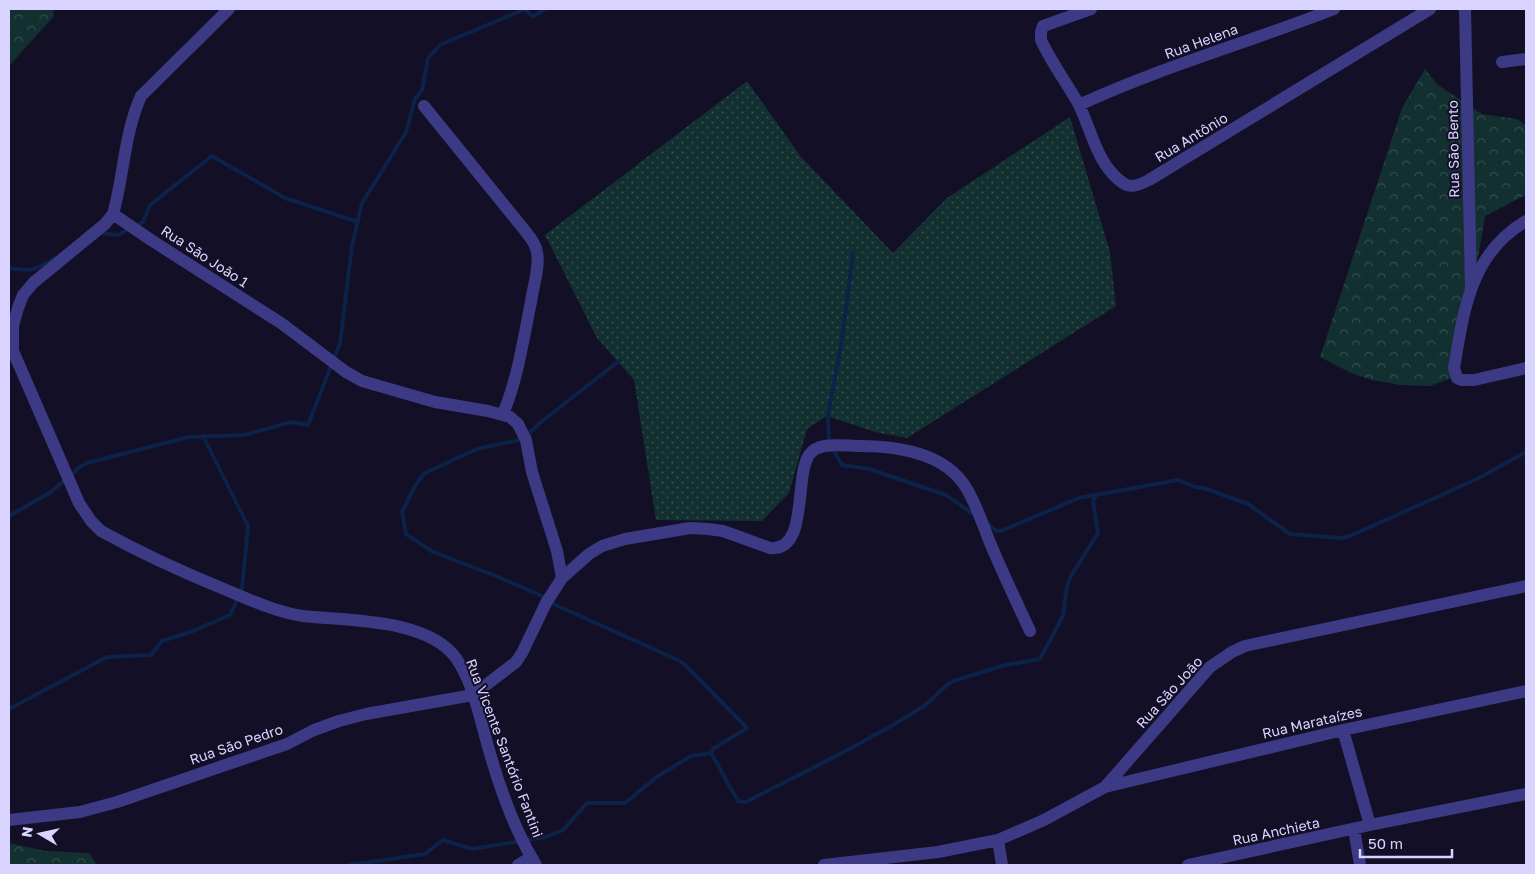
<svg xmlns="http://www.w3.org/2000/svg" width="1535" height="874" viewBox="0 0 1535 874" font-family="'Golos Text',sans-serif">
<defs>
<pattern id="grass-dots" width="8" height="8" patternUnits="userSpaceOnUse" patternTransform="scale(1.25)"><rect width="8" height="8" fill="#12302f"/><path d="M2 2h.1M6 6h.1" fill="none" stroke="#344d4e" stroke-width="1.8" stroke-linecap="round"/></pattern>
<pattern id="forest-crowns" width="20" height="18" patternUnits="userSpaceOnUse" patternTransform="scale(1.25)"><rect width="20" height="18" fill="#12302f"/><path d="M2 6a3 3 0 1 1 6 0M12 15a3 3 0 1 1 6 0" fill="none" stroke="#344d4e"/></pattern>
</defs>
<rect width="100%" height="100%" fill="#130f26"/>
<path fill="url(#grass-dots)" d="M747,81L801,157L893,253L947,198L1070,117L1110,252L1116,306L907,438L875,432L827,416L807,429L789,493L762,521L656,520L634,380L597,338L545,235Z"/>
<path fill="url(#forest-crowns)" d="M9,9H53L54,16L9,66Z
M1425,69L1438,85L1482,114L1517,119L1526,126V195L1485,216L1479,252L1459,329L1460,375L1430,386L1400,385L1372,380L1351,373L1320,357L1402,108Z
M9,843L46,851L89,853L97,865H9Z"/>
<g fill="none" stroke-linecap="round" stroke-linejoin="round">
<path stroke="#0c2248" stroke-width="4" d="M135,226L143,222L150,205L212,156L285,198L358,222
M100,233L118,235L129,229
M853,253L841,346L828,415L829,443L842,465L869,469L946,495L976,516
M9,268C32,272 35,270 55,258
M619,361L541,422L523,439L477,449L425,473L416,484L402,512L406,534L433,552L496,576L542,596L549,602L680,661L685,665L747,728L713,749L711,753
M9,516L51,492L81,466L87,463L189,437L244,435L291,422L308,425L340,343L352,246L362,203L406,132L415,99L422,90L428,58L440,45L525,9L532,16H534L545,9
M988,524L997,531H1001L1079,498L1178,480L1195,487L1204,488L1248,504L1290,534L1341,538L1350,536L1477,479L1526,452
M9,709L107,657L151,655L162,641L193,631L230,615L242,589L248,526L203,436
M711,753L738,801L746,802C804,772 865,743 921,708C933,701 940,688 953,681L1005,665L1040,659L1063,616L1067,586L1071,576L1098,533L1093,501L1096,496
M350,865L425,854L443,840L472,849L546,837L563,830L587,803H625L658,776L691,756L711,753"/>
<path stroke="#3d3a85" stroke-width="12" d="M229,9L141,96C124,134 124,175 113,214L105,224L33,283L23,295L18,308L13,326V351L79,503L91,521L101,531C141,553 182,572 224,589C250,600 276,612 303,616C347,621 427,618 456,658C474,684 480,720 489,750C500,789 515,831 536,865
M1091,9L1043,26L1041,32V40C1051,62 1066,82 1078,103C1092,130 1096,164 1123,183C1131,189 1141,184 1149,180L1430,9
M1465,9L1471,288
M1502,62L1526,59
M1079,105C1161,67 1250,42 1334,9
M424,106L526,232C531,238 536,245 537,252C540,268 533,286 531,302C523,340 518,378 503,414
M113,214L151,240L281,323L346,372L362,381L435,402L488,411L510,417L518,424L526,440L532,472L557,551L562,578
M1526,221C1470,254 1464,310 1454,368L1457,378L1461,380H1474L1526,368
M1343,730L1370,825
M1105,787L1343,730L1526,691
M9,820L80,812L117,802L287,744L314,730L339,721L366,714L473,695L516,662L522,653L546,603L562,578L589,554L602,546L625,539L690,528L708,529L723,531L770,548C809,552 794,477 809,455C818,441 844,446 859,446C895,446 943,452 965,486C978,506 984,530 994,552C1005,578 1018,605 1030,631
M1354,829L1360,865
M998,840L1002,865
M518,865L531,857
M824,865L938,852L998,840L1044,820L1105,787L1210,667L1232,652L1245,646L1526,586
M1188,865L1370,825L1526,794"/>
</g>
<g text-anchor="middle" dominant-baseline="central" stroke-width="4" stroke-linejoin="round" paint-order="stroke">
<g font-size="14" fill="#d9d4ff" stroke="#130f26">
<text transform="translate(1201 41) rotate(-20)">Rua Helena</text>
<text transform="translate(1191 137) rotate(-31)">Rua Antônio</text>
<text transform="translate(1453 149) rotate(-91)">Rua São Bento</text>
<text transform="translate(205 256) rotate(33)">Rua São João 1</text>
<text transform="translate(1169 692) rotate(-48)">Rua São João</text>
<text transform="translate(1312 722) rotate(-13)">Rua Marataízes</text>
<text transform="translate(236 744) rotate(-19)">Rua São Pedro</text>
<text transform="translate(505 748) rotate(69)">Rua Vicente Santório Fantini</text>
<text transform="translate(1276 831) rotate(-12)">Rua Anchieta</text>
</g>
</g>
<rect width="1535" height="874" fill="none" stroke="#d9d4ff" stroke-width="20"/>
<g transform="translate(40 834) rotate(279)" stroke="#130f26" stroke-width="4" paint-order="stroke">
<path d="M0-4L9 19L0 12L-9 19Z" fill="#d9d4ff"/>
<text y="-8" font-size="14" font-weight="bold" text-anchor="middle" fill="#d9d4ff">N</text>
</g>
<path d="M1360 849v8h92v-8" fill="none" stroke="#d9d4ff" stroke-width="2.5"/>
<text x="1368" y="849" font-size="15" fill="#d9d4ff" stroke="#130f26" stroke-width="4" paint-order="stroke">50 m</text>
</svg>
